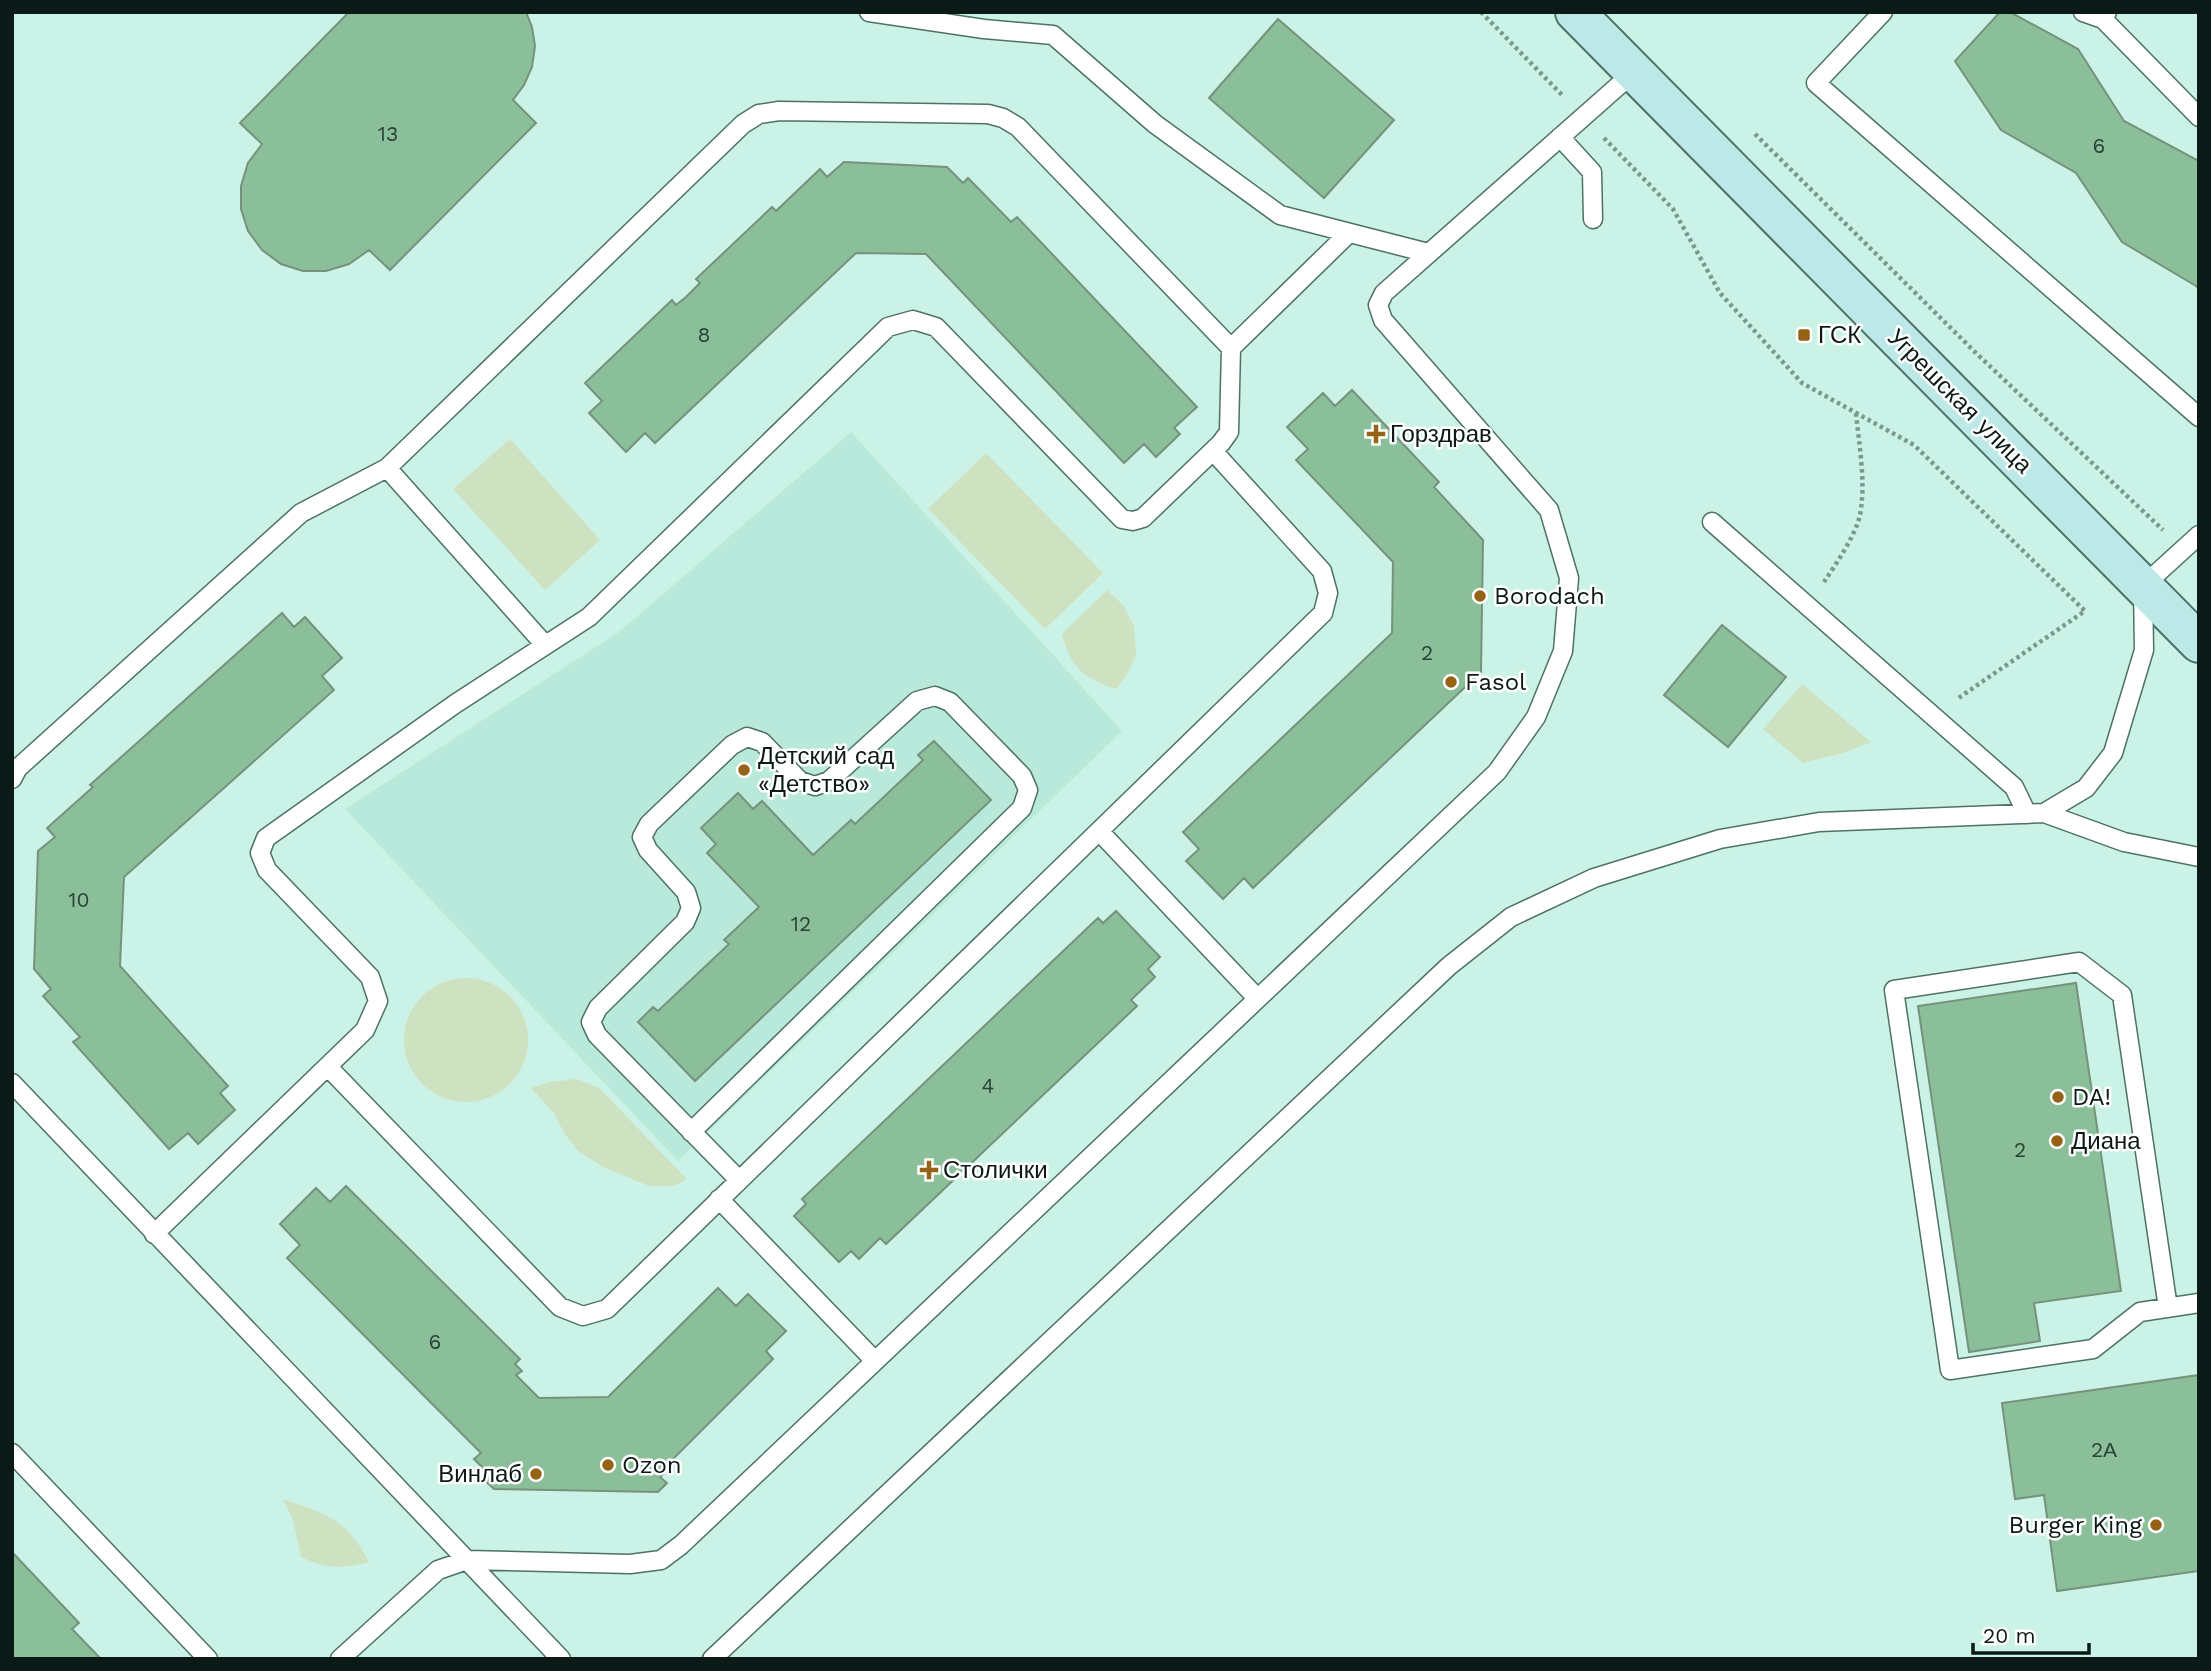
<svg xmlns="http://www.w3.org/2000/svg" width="2211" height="1671" viewBox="0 0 2211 1671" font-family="'Work Sans',sans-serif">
<rect width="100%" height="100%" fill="#cbf2e6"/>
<path fill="#b9e9da" d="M851,432L1122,731L678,1161L345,809L619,632Z"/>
<path fill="#cee1c1" d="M510,439L600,540L545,590L453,489Z
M986,453L1103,573L1045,629L928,509Z
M1107,590L1124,606L1134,627L1136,656L1125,678L1116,689C1083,678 1071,668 1062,634Z
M1802,684L1871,742L1843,753L1803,763L1763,729Z
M404 1040a62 62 0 1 1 124 0a62 62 0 1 1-124 0Z
M577,1079L599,1088L687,1179L674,1186H649L605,1168L578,1151L564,1133L554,1113L531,1088L550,1082Z
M283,1499C328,1515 346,1518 369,1562C343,1569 325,1569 301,1557L293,1520Z"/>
<path fill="#8bbf9a" stroke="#76927d" stroke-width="2" d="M349,12H526L532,27L535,46L532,67L524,85L513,100L536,123L390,270L369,250L349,264L326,271H303L281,264L262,250L248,231L241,209V186L248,163L262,144L240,123Z
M2000,12H2010L2078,49L2124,121L2199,161V289L2196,286L2122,242L2076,173L2001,130L1955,61Z
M1278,19L1394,120L1324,198L1209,98Z
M844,162L947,167L963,183L968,178L1011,222L1017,217L1197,407L1174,428L1180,434L1156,457L1144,444L1124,463L926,254L856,253L655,443L645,433L626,452L589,413L602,401L585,383L672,300L676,305L686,297L700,283L696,279L772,207L776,211L820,169L827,177Z
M1352,390L1439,482L1434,487L1483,540L1481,672L1253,888L1244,878L1223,899L1186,861L1199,849L1183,832L1392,633L1393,562L1296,460L1308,449L1287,427L1323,393L1335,406Z
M282,613L294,627L305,617L342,658L322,676L334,690L124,877L120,966L228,1086L220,1093L235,1110L198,1144L188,1133L169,1149L73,1042L80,1037L43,996L51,989L34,969L38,851L55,837L47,828L93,787L90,785Z
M1722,625L1786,677L1728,747L1664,695Z
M934,741L991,800L695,1081L638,1022L653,1007L658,1011L729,944L724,940L759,907L707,853L716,844L701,828L738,793L753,809L762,801L813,855L851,820L855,824L923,760L918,755Z
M1116,911L1160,957L1148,969L1155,977L1131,1000L1137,1006L886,1244L880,1238L859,1259L851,1251L839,1262L794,1216L806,1204L802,1199L1098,918L1103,923Z
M2076,983L2121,1291L2034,1303L2040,1341L1969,1352L1918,1006Z
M346,1186L520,1359L515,1364L522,1371L516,1375L539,1398L608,1397L718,1288L736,1306L748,1294L786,1331L766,1351L773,1359L671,1461L674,1464L660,1477L667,1483L658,1492L494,1489L481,1477L487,1472L474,1459L481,1453L287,1258L300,1245L280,1224L316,1188L330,1202Z
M2199,1375V1571L2057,1591L2044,1495L2015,1499L2002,1403Z
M12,1552L79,1623L72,1629L101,1659H12Z"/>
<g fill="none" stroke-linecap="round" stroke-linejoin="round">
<defs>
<path id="service" d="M869,12L984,29L1053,35L1155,124L1280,215L1428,253
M1883,12L1816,83L2199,417
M2083,12L2103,19L2107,12
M2103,19L2199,117
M1560,137L1592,172L1593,219
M387,468L545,645
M1712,522L2014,787L2027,814
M12,779L18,768L301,513L387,468L743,124L759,114L779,111L988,114L1003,118L1018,127L1231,348
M2044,813L2086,788L2113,753L2144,650L2143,586L2199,535
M1099,831L1323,613L1328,593L1322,571L1213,451
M328,1067L560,1307L583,1316L607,1309L1099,831L1257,998
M12,1083L561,1659
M691,1132L1022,808L1028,790L1022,776L950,702L935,696L917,701L829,781L815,786L800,781L762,742L747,737L732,745L649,824L642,837L648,850L686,892L691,908L685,922L598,1008L591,1022L597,1035L739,1180
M719,1199L875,1361
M154,1234L365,1030L378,1001L370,977L267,870L260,853L266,838L455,704L589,617L888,327L913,320L936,327L1122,519L1133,521L1143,518L1221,443L1229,432L1231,348L1349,233
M2168,1308L2122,995L2079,962L1894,990L1950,1370L2093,1349L2140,1312L2199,1303
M12,1453L208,1659
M340,1659L438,1570L467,1560L630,1564L661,1560L681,1545L1497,772L1536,717L1563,651L1569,578L1549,510L1383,320L1378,305L1384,293L1634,72
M712,1659L1449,966L1511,917L1594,878L1720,839L1819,822L2044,813L2124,842L2199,857"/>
<path id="secondary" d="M1575,12L2199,643"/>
</defs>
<use href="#service" stroke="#4d7166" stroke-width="21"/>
<use href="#secondary" stroke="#4d7166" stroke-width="42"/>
<path stroke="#7b9890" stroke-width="4.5" stroke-dasharray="3.5 3.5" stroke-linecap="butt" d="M1481,12L1564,97
M1755,134L1977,354L2163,530
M1604,138L1673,209L1720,293L1802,383L1914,445L2085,611L1957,699
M1824,582C1836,564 1853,539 1859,519C1867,487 1859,445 1856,413"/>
<use href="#service" stroke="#fff" stroke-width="18"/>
<use href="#secondary" stroke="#bce9e8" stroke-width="38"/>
</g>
<g fill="#966316" stroke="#fff" stroke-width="2.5">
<rect x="1797" y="328" width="14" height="14" rx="3.5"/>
<path d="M1372.5 423.5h7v7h7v7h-7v7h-7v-7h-7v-7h7z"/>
<circle cx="1480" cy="596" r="7"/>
<circle cx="1451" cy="682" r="7"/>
<circle cx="744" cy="770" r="7"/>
<circle cx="2058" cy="1097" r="7"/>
<circle cx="2057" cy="1141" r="7"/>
<path d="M925.5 1159.5h7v7h7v7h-7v7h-7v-7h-7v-7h7z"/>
<circle cx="608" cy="1465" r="7"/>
<circle cx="536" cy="1474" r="7"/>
<circle cx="2156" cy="1525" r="7"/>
</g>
<g text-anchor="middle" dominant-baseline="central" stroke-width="5" stroke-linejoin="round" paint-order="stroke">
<g font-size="21" fill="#2b4337">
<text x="388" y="133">13</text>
<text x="2099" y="145">6</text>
<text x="704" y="334">8</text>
<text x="1427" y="652">2</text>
<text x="79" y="899">10</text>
<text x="801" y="923">12</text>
<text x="988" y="1085">4</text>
<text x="2020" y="1149">2</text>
<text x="435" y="1341">6</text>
<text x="2104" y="1449">2А</text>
</g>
<g font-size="24" fill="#0b1a16" stroke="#fff" text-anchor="start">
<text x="1818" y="335">ГСК</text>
<text x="1390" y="434">Горздрав</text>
<text x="1494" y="596">Borodach</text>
<text x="1465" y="682">Fasol</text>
<text x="758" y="756">Детский сад<tspan x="758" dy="28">«Детство»</tspan></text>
<text x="2072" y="1097">DA!</text>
<text x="2071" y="1141">Диана</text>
<text x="943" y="1170">Столички</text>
<text x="622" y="1465">Ozon</text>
<text x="522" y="1474" text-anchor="end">Винлаб</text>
<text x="2142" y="1525" text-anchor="end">Burger King</text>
</g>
<g font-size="24" fill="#0b1a16" stroke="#fff">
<text transform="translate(1960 401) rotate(45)">Угрешская улица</text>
</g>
</g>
<rect width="2211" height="1671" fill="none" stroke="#0b1a16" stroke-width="28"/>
<path d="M1973 1643v10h116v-10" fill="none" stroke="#0b1a16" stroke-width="3.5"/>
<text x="1983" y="1643" font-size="21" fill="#0b1a16" stroke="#ffffff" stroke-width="5" paint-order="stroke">20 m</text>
</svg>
